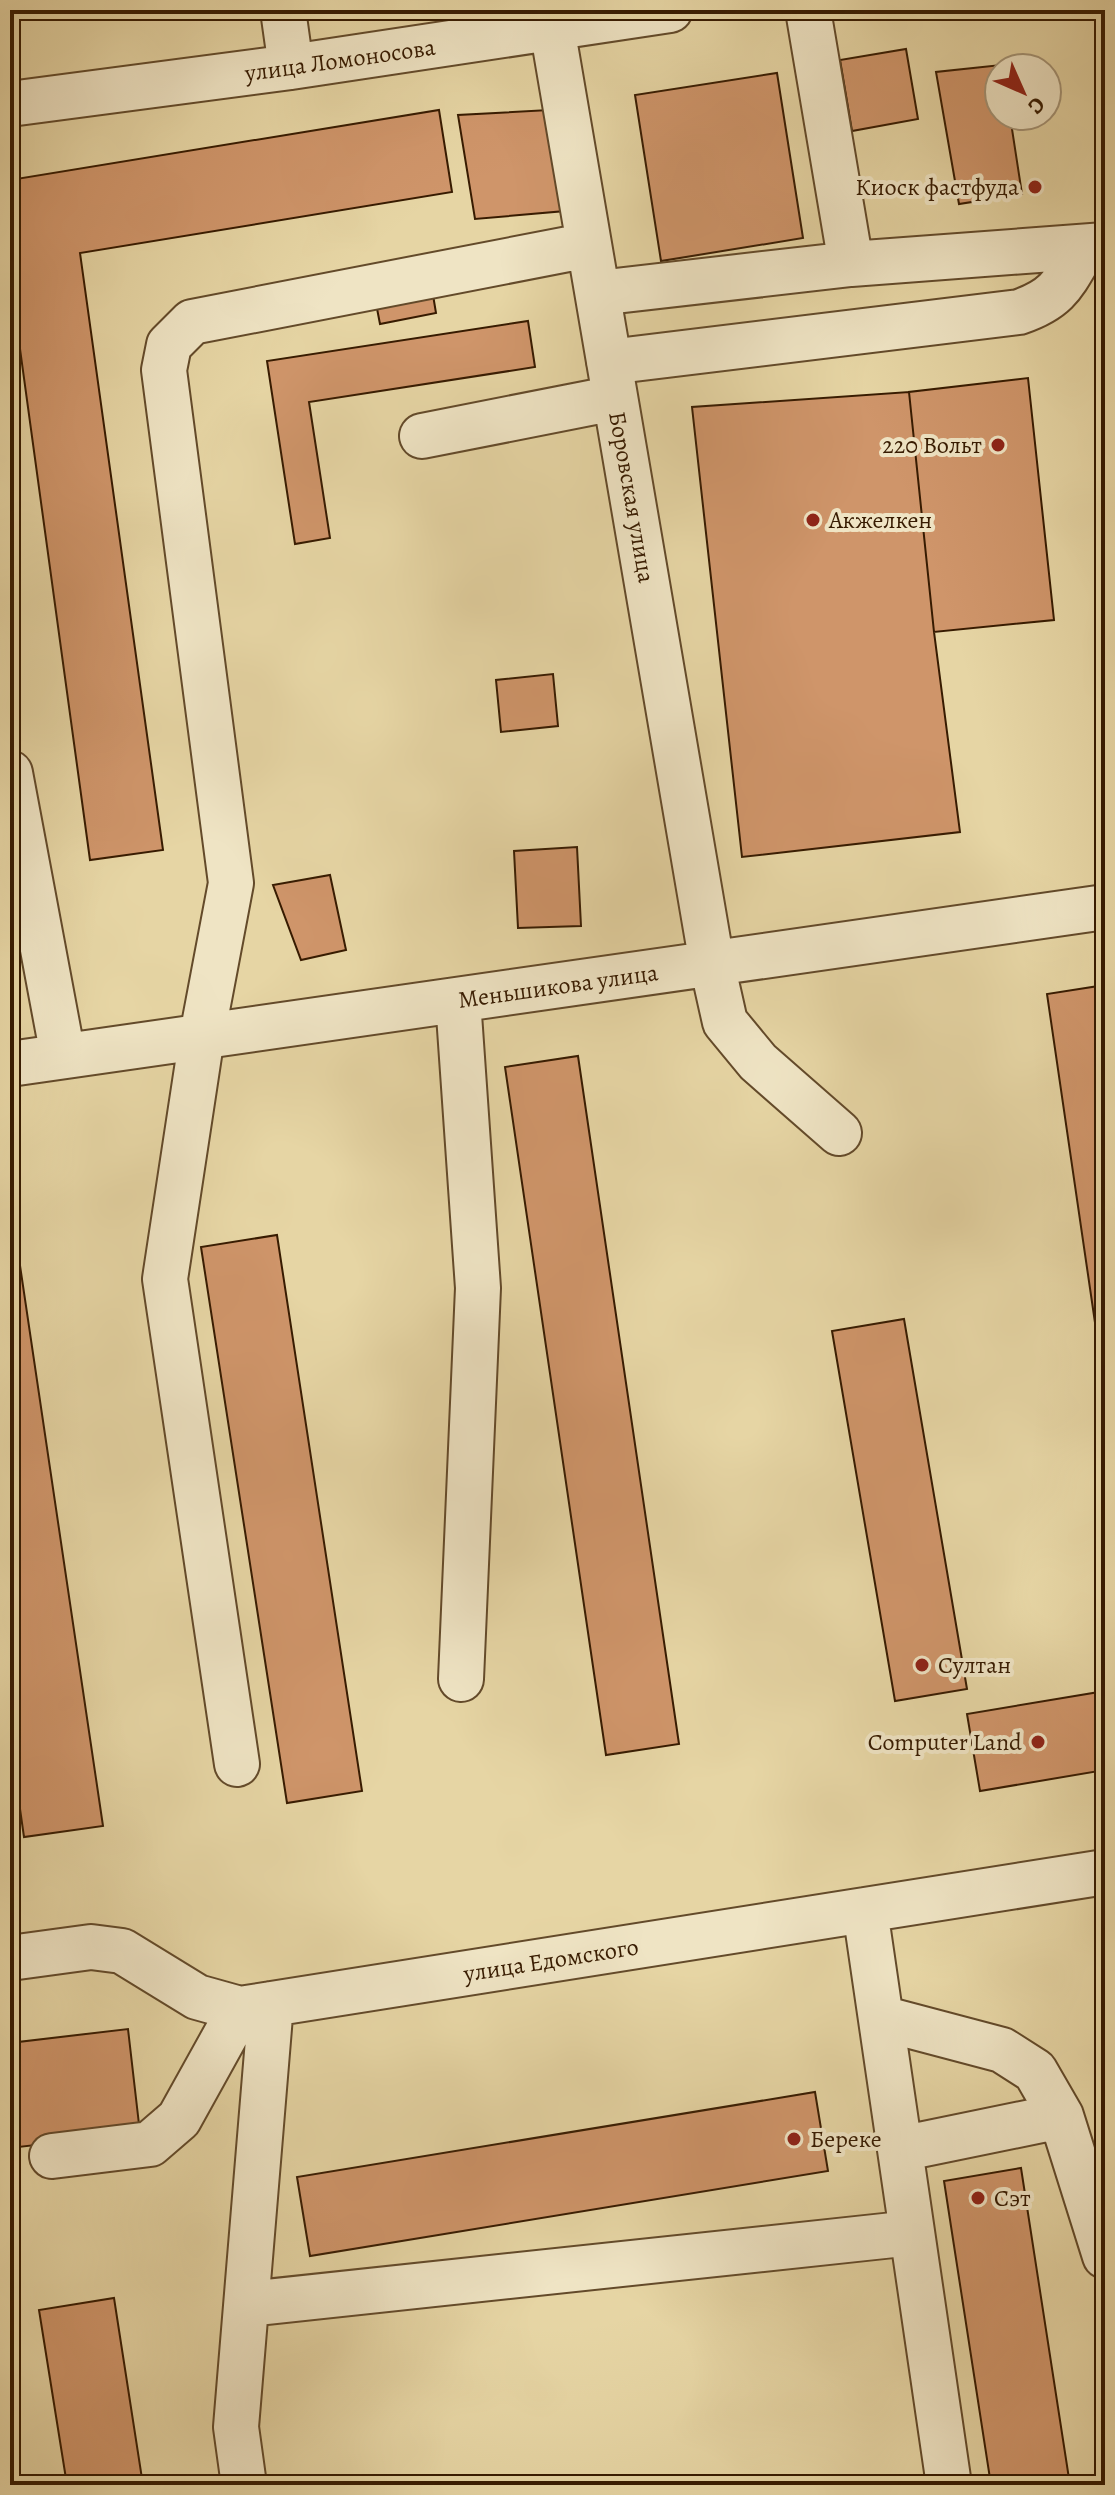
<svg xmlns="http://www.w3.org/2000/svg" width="1115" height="2495" viewBox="0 0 1115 2495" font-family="Alegreya,serif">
<rect width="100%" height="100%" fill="#e6d5a4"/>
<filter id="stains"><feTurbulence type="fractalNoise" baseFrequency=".0025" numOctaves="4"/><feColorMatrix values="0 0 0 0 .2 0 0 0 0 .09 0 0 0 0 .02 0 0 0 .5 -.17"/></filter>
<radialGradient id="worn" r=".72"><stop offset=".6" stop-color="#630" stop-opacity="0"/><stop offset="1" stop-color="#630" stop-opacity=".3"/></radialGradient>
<path fill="#cf956a" stroke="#371b01" stroke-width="2" d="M906,49L918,119L852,131L840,60Z
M1001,65L1002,68H999V116H1010L1022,194L959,204L936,72Z
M777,73L803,238L661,261L635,95Z
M439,110L452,192L80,253L163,850L90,860L10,276V180Z
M549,110L565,211L475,219L458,115Z
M431,283L436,313L380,324L374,293Z
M528,321L535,367L309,402L330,538L295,544L267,361Z
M1028,378L1054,620L934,632L909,392Z
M909,392L934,632L960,832L742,857L692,407Z
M553,674L558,726L501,732L496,680Z
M577,847L581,926L518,928L514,851Z
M330,875L346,950L301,960L273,885Z
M1105,985V1391L1047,994Z
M578,1056L679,1744L606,1755L505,1067Z
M10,1198L103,1826L24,1837L10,1739Z
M277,1235L362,1791L287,1803L201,1247Z
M904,1319L967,1689L895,1701L832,1331Z
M1105,1691V1770L980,1791L967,1714Z
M128,2029L140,2133L10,2148V2043Z
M815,2092L828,2171L310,2256L297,2177Z
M1021,2168L1070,2485H991L944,2181Z
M114,2298L143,2485H67L39,2310Z"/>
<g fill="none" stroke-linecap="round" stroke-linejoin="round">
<defs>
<path id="minor" d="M283,10L291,67
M549,10L712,964L725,1022L758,1062L839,1133
M808,10L851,264
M10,104L291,67L670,10
M598,293L851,264L1105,245
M609,362L1019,312C1060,298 1064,282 1085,247
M422,436L615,398
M10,773L63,1056
M458,1000L478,1288L461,1679
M10,1064L1105,907
M237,1764L165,1279L202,1036L231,883L164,370L169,345L192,322L589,245
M865,1910L949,2485
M10,1958L91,1947L122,1951L197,1997L240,2009L1105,1872
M881,2018L1002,2050L1035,2071L1061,2116L1105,2256
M900,2149L1061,2116
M52,2156L150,2144L179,2119L240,2009
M247,2304L912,2233
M244,2485L236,2427L271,2004"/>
</defs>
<use href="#minor" stroke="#634a2a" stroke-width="48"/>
<use href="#minor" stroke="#efe4c4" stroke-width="44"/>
</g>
<g fill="#8f2418" stroke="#efe4c4" stroke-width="3">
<circle cx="1035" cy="187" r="8"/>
<circle cx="998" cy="445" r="8"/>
<circle cx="813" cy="520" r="8"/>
<circle cx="922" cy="1665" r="8"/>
<circle cx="1038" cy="1742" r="8"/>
<circle cx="794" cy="2139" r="8"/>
<circle cx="978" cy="2198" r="8"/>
</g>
<g text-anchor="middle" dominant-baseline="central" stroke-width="8" stroke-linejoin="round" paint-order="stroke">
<g font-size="24" fill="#371b01" stroke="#efe4c4">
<text transform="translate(340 60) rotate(-8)">улица Ломоносова</text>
<text transform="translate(632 497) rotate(80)">Боровская улица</text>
<text transform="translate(558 986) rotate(-8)">Меньшикова улица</text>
<text transform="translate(551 1960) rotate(-9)">улица Едомского</text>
</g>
<g font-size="24" fill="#371b01" stroke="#efe4c4" text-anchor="start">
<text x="1019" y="187" text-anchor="end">Киоск фастфуда</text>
<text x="982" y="445" text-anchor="end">220 Вольт</text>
<text x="829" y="520">Акжелкен</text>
<text x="938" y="1665">Султан</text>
<text x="1022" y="1742" text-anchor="end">Computer Land</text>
<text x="810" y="2139">Береке</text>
<text x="994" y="2198">Сэт</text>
</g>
</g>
<rect width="1115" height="2495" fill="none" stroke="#e6d5a4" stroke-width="40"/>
<rect x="12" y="12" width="1091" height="2471" fill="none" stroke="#371b01" stroke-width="4"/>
<rect x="20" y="20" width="1075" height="2455" fill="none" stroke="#371b01" stroke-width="2"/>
<g transform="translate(1023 92) rotate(135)"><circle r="38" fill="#efe4c4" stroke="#a59476" stroke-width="2"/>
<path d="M0-6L14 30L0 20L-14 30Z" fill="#8f2418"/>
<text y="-12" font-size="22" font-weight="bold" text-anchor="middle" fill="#371b01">С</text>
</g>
<rect width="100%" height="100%" filter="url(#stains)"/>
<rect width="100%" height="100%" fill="url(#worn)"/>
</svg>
